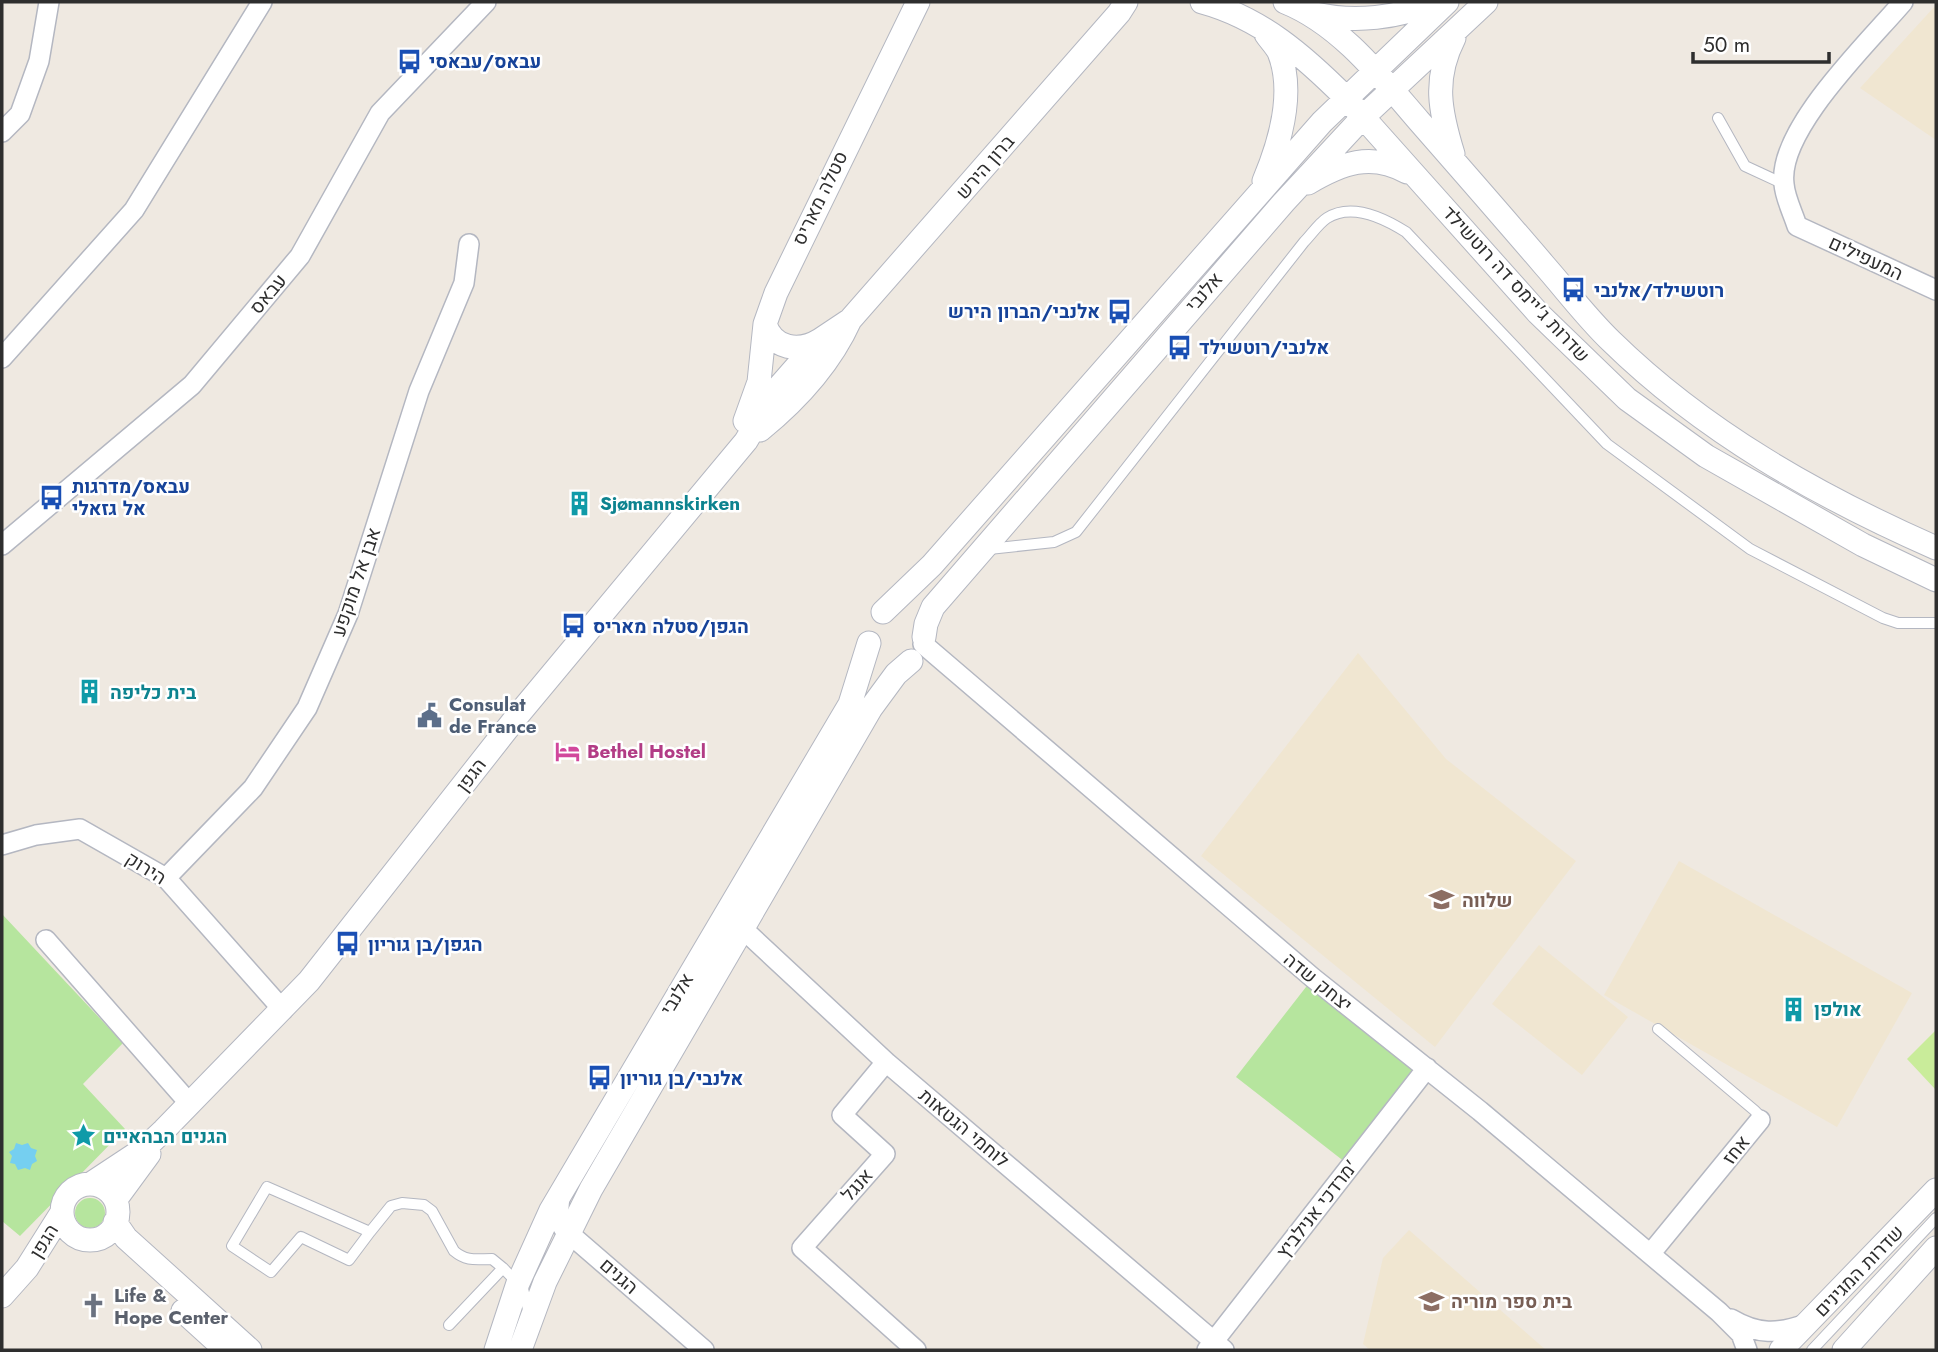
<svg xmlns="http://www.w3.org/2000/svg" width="1938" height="1352" viewBox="0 0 1938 1352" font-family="Jost,Heebo,sans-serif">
<rect width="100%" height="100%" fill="#efe9e1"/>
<path fill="#f0e6d1" d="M1936,5V140L1860,88Z
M1358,653L1446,759L1576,861L1435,1047L1201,856Z
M1679,861L1912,993L1837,1127L1604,995Z
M1539,945L1628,1017L1582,1075L1492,1004Z
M1409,1230L1546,1350H1370L1363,1344L1383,1258Z"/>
<path fill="#b6e59e" d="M2,914L123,1043L83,1084L125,1129L20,1236L2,1221Z
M1313,978L1427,1068L1350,1166L1236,1077Z
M75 1213a15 15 0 1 1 30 0a15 15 0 1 1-30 0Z"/>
<path fill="#c9ec9a" d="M1936,1030V1090L1907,1059Z"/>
<path fill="#75cff0" d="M16,1143L22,1145L28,1143L31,1148L37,1150L35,1156L37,1161L32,1164L30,1170L25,1168L18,1170L15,1164L10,1163L12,1156L9,1152L14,1149Z"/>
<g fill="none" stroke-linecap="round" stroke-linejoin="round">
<defs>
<path id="service" d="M1718,118L1745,166L1784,184
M989,549L1054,542L1076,532L1304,242C1311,235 1319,223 1327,218C1352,202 1384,218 1406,232L1607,444L1750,549L1883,618L1898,623H1936
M1658,1029L1754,1110L1759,1115L1760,1120
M370,1232L349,1260L301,1237L271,1272L232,1246L267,1187L370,1232L391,1206L402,1203L424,1205L432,1211L454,1251C467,1262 477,1259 492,1259L503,1268
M449,1325L503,1268L523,1289L528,1309
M1812,1350L1936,1218"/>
<path id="minor" d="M1903,2C1869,42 1777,130 1784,184C1785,198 1793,213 1797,226L1936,290
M2,132L20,114L39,61L49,2
M2,358L134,210L262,2
M2,545L192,385L300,256L380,113L486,2
M923,644L1313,978L1480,1111L1719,1312L1741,1334L1747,1350
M2,845L36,835L80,829L166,878L283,1010
M166,878L253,788L307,708L348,614L419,391L464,283L469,244
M739,918L743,929L886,1062L1224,1350
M46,940L190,1104
M886,1062L842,1115L885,1154L802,1248L916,1350
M560,1195L558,1219L564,1229L704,1350
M1651,1253L1760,1120
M1731,1319C1758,1335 1778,1334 1806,1324
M1207,1350L1427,1068"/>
<path id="tertiary" d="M1202,2C1261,18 1304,56 1346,98L1538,313L1627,399L1706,456L1863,545L1936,580
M1285,2C1340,24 1381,77 1419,121C1461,169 1503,217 1544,265C1566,290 1587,318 1611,341C1704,432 1818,496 1936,548
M1315,14C1355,23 1398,18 1435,2
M1453,154C1440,112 1433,79 1454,38
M1264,181C1280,143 1295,92 1279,52C1276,46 1270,40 1266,34
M1308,183C1342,163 1371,152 1407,172
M765,324C773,349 799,353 820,340
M745,421L759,382L765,324L776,293L918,2
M760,430C797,400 830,364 850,320L1119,13L1126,2
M883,612L932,565L1322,122L1447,2
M924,637L926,624L933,607L1284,202L1362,118L1486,2
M92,1183L145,1148L164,1130L309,981L518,715L746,441L777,389L820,340L850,320
M62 1212a28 28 0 1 1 56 0a28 28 0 1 1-56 0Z
M116,1199L149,1154
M115,1222L126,1238L250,1350
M2,1296L27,1268L61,1214
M183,1311L226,1350
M496,1350L518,1283L551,1210L850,704L869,643
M520,1350L545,1282L591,1189L871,708L896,674L911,661
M1781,1350L1936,1190
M1844,1350L1936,1248"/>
</defs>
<use href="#service" stroke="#b4b7c1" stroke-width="12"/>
<use href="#minor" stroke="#b4b7c1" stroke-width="22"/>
<use href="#tertiary" stroke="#b4b7c1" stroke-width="25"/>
<use href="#service" stroke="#fff" stroke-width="10"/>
<use href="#minor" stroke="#fff" stroke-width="19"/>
<use href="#tertiary" stroke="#fff" stroke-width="23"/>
</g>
<defs>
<symbol id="bus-bare" viewBox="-9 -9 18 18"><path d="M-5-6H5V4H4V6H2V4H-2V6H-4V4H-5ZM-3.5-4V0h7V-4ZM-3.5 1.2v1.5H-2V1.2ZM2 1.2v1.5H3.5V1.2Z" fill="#1a4fb4" stroke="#fff" stroke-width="2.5" paint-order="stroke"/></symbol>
<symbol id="building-bare" viewBox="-9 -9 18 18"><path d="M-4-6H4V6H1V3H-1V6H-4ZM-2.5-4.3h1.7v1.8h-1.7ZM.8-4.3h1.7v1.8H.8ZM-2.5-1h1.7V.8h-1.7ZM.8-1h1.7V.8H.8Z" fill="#0f9aa8" stroke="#fff" stroke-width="2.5" paint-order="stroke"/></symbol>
<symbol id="civic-bare" viewBox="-9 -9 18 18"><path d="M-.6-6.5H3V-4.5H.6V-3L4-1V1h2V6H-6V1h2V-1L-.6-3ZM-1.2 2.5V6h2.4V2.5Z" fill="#5c6f8a" stroke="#fff" stroke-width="2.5" paint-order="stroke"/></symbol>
<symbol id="hotel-bare" viewBox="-9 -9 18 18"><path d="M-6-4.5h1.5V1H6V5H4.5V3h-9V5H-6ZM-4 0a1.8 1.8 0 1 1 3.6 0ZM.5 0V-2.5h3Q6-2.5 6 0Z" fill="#d1479c" stroke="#fff" stroke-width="2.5" paint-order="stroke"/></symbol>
<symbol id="school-bare" viewBox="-9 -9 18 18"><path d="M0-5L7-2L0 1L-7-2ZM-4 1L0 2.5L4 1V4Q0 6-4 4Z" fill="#8d6e63" stroke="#fff" stroke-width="2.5" paint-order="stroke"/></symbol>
<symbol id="sight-bare" viewBox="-9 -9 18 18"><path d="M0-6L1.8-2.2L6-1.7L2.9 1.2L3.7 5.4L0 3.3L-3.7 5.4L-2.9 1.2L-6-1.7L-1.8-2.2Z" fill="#0f9aa8" stroke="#fff" stroke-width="2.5" paint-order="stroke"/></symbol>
<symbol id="church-bare" viewBox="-9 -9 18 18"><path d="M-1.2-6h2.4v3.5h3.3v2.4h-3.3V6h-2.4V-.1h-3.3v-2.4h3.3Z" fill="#6b7280" stroke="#fff" stroke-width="2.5" paint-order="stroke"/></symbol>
</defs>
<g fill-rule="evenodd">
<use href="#bus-bare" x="392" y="44" width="35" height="35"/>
<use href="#bus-bare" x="1556" y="272" width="35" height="35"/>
<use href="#bus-bare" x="1102" y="294" width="35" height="35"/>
<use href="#bus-bare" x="1162" y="330" width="35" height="35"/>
<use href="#bus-bare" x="34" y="480" width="35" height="35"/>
<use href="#building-bare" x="562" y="486" width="35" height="35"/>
<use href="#bus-bare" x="556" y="608" width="35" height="35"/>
<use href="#building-bare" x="72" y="674" width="35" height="35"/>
<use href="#civic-bare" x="412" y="698" width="35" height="35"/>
<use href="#hotel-bare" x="550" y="734" width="35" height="35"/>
<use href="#school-bare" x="1424" y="882" width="35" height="35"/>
<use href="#bus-bare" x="330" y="926" width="35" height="35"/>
<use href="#building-bare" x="1776" y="992" width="35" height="35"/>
<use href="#bus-bare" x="582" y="1060" width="35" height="35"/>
<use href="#sight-bare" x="66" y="1118" width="35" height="35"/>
<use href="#school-bare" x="1414" y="1284" width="35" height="35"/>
<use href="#church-bare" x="76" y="1288" width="35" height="35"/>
</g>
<g text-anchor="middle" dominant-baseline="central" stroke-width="5" stroke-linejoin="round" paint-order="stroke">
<g font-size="19" font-weight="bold" fill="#164399" stroke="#fff" text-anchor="start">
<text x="429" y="61">עבאס/עבאסי</text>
<text x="1594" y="290">רוטשילד/אלנבי</text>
<text x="1100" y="311" text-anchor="end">אלנבי/הברון הירש</text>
<text x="1199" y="347">אלנבי/רוטשילד</text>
<text x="72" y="486">עבאס/מדרגות<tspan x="72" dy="22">אל גזאלי</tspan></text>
<text x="593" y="626">הגפן/סטלה מאריס</text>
<text x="368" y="944">הגפן/בן גוריון</text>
<text x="620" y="1078">אלנבי/בן גוריון</text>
</g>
<g font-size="19" fill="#2e2e2e" stroke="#fff">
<text transform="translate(985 167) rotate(-49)">ברון הירש</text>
<text transform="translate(820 198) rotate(-64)">סטלה מאריס</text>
<text transform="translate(1866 258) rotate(25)">המעפילים</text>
<text transform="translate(1516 284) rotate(47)">שדרות ג'יימס דה רוטשילד</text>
<text transform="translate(1204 292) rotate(-49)">אלנבי</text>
<text transform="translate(268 294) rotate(-50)">עבאס</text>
<text transform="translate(356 582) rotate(-71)">אבן אל מוקפע</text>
<text transform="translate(471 775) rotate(-53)">הגפן</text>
<text transform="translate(146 868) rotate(32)">הירוק</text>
<text transform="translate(1318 982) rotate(39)">יצחק שדה</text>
<text transform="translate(677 994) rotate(-59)">אלנבי</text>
<text transform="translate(964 1128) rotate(40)">לוחמי הגטאות</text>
<text transform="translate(1736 1150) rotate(-51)">אחז</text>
<text transform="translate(857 1185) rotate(-48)">אנגל</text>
<text transform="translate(1317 1209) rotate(-52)">מרדכי אנילביץ'</text>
<text transform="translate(44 1241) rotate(-58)">הגפן</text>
<text transform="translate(1859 1271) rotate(-46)">שדרות המגינים</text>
<text transform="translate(619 1276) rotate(41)">הגנים</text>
</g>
<g font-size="19" font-weight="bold" fill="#0d838f" stroke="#fff" text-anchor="start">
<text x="600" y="503">Sjømannskirken</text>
<text x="110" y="692">בית כליפה</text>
<text x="1814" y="1009">אולפן</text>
<text x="103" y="1136">הגנים הבהאיים</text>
</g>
<g font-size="19" font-weight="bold" fill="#4e5e75" stroke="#fff" text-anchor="start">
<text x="449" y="704">Consulat<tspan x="449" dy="22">de France</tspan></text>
</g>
<g font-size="19" font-weight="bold" fill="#b23c85" stroke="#fff" text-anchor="start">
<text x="587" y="751">Bethel Hostel</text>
</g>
<g font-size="19" font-weight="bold" fill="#785e54" stroke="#fff" text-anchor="start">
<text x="1462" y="900">שלווה</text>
<text x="1451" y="1301">בית ספר מוריה</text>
</g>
<g font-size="19" font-weight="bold" fill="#5b616d" stroke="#fff" text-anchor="start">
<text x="114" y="1295">Life &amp;<tspan x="114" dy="22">Hope Center</tspan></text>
</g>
</g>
<rect width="1938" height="1352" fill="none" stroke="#2e2e2e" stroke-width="7"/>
<path d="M1693 52v10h136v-10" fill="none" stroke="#2e2e2e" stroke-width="3.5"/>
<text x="1703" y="52" font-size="21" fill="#2e2e2e" stroke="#ffffff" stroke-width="5" paint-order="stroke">50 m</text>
</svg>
